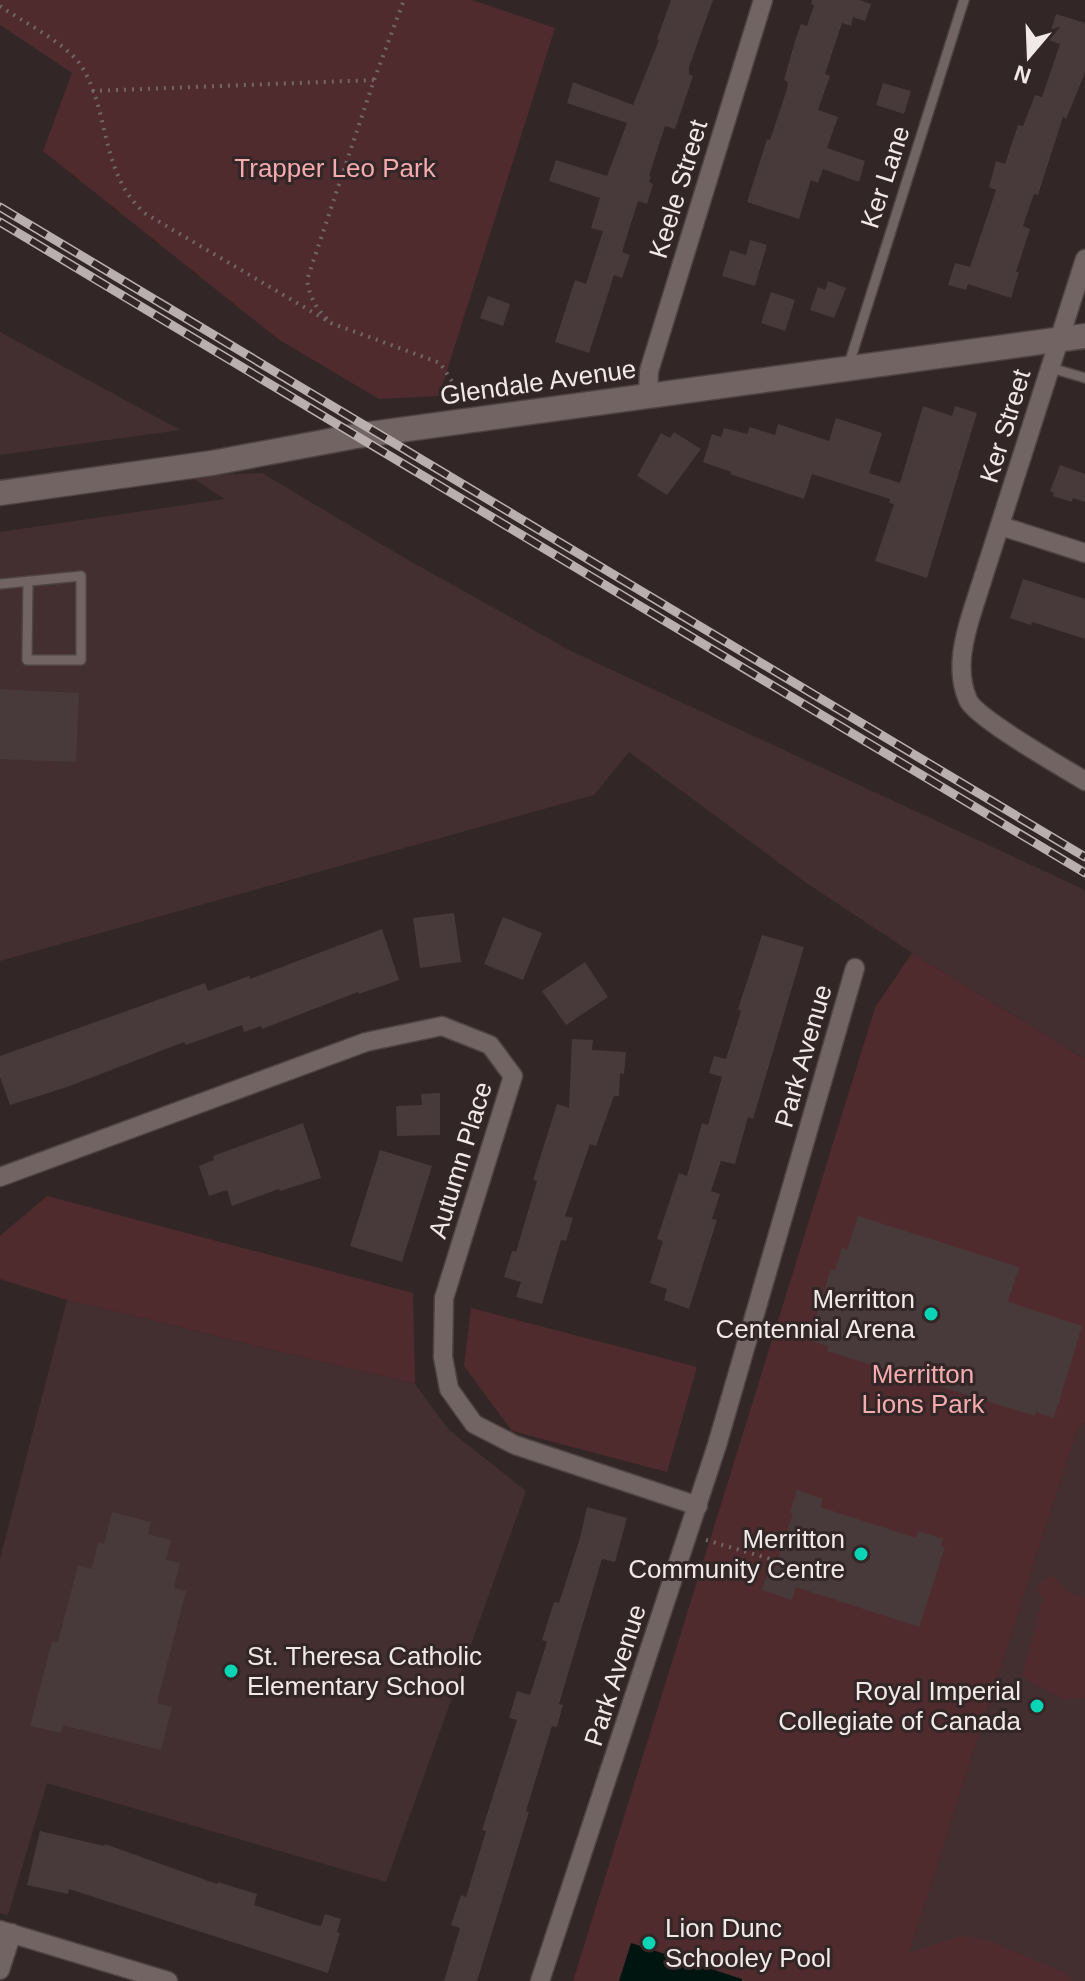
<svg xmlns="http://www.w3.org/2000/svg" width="1085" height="1981" viewBox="0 0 1085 1981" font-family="Arial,sans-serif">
<rect width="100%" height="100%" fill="#332626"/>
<path fill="#432f30" d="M0,332L180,430L0,455Z
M262,473L408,560L571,651L1085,890V1059L912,953L805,882L629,752L594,795L0,961V532L225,499L189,476Z
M67,1300L415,1384L449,1430L526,1491L386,1882L47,1783L8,1915L0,1913V1559Z
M1085,1423V1981H900L1077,1430Z"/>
<path fill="#502b2e" d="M0,0H472L555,28L439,396L379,399L278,339L43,151L72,73L0,25Z
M912,953L1085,1059V1423L1077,1430L909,1953L961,1936L989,1941L1065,1973L1073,1981H573L875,1008Z
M47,1196L413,1293L415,1384L67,1300L0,1279V1236Z
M471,1308L697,1367L667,1472L512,1431L464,1366Z
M1054,1576L1066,1591L1085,1598V1698L1063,1699L1022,1677L1043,1597L1037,1591L1040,1581Z"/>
<path fill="#011510" d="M631,1943L742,1979V1981H619Z"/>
<path fill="#483a3a" d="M671,0H713L689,67V74L693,76L675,129L665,126L649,176L651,177L649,182L653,184L647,204L638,201L622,252L630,255L622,278L614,275L589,353L555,342L575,280L586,284L603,231L591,228L600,198L549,181L556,160L607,176L627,123L567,103L573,82L633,105L659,40L657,39Z
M812,0H859L871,4L865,21L853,17L851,26L842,23L825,74L830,76L818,110L838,117L827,148L865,161L859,182L823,169L818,183L811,180L799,219L747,202L767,139L770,140L787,89L788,82L784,80L795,41L801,24L807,26L814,5L811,4Z
M1056,14L1085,23V73L1066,119L1063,117L1038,195L1034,194L1023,226L1030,229L1016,272H1019L1011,298L968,284L966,290L948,285L955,263L970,267L996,190L989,187L996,161L1005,164L1018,125L1023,126L1035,95L1042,97L1060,44L1048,40Z
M883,83L911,91L904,114L876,105Z
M750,240L767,245L755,286L722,276L730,250L746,255Z
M828,281L846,288L834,318L810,310L818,287L825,290Z
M771,292L795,300L785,331L761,323Z
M488,296L510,304L503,326L480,318Z
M923,406L952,416L955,406L977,413L927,578L875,561L894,504L889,503L890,499L812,474L804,499L730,474L731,472L703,462L712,434L721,437L724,428L747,434L750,427L775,435L778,424L829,441L836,418L882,433L869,473L900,483Z
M674,432L701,449L667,495L637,476L661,433L670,438Z
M1060,465L1085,474V502L1073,498L1072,502L1053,496L1054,493L1050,491Z
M1023,579L1085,599V639L1032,622L1031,625L1010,618Z
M0,689L79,693L76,762L0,759Z
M454,913L461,962L420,968L413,918Z
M503,917L542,933L523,980L484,964Z
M382,929L399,980L359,994L358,992L262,1029L261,1026L244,1032L242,1025L186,1045L184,1042L67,1087L10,1105L0,1077V1056L205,983L208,991L249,976L250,979Z
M762,935L804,947L753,1119L748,1117L735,1164L721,1161L711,1191L720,1194L712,1219L717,1220L689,1309L664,1300L667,1289L650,1283L663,1241L657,1239L679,1173L687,1176L702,1123L708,1125L722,1077L709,1073L714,1056L726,1059L741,1011L738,1009Z
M585,962L608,997L566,1025L542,991Z
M572,1039L593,1040L592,1050L626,1052L624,1074L620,1073L619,1096H614L596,1146L590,1144L565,1216L573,1218L566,1241L561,1240L542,1304L516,1297L521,1282L504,1277L512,1251L516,1252L537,1181L533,1180L557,1104L569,1108Z
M440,1093V1135L397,1136L396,1106L422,1105L421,1094Z
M303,1123L321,1178L280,1191L279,1189L232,1206L227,1190L209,1196L199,1166L214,1160L213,1156Z
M380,1150L432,1166L402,1262L350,1246Z
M858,1216L1019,1267L1008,1302L1082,1326L1054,1418L1036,1412L1035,1416L827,1351L828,1346L808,1340L831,1269L835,1270L842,1248L847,1250Z
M797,1490L823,1499L820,1507L916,1538L918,1531L943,1539L941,1546L945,1547L919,1627L796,1587L792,1600L762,1590L770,1566L775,1568L793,1513L790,1512Z
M587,1507L627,1518L615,1562L602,1559L559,1704L563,1705L557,1727L552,1726L526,1811L529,1812L477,1981H444L460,1928L451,1925L461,1895L466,1897L486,1831L482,1830L517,1720L509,1718L517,1691L530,1695L547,1642L542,1640L554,1602L559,1603L580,1538Z
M112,1512L151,1522L148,1534L171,1540L166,1560L180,1563L174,1588L186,1591L157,1703L172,1707L161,1750L63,1725L61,1733L30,1726L52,1641L58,1642L78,1565L92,1569L98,1542L104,1544Z
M40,1831L104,1846L105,1844L217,1884L218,1882L257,1894L254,1905L312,1924L321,1926L325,1914L341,1919L337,1932L340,1933L328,1973L69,1889L68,1894L27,1885Z"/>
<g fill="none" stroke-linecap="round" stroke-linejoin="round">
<defs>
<path id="lane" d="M848,367L964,0
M1051,368L1085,378
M0,584L81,576V660H27L28,581"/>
<path id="street" d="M1085,259L973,609C964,637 955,671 968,700C976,718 1064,768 1085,781
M648,395L649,371L763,0
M1001,526L1085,553
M0,1177L366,1042L442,1026L490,1045L513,1076L444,1298L443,1357L449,1389L474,1424L515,1445L698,1506
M0,1930L168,1981
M0,1970L12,1933
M540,1981L717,1445L855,968"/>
<path id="secondary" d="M0,493L212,463L356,436L1085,336"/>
</defs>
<use href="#lane" stroke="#4e4343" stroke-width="12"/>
<use href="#street" stroke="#4e4343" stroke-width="21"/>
<use href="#secondary" stroke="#4e4343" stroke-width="27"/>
<path stroke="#716666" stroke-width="4" stroke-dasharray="2 6" stroke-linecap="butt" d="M0,6C23,22 64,42 80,64C111,110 99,175 146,214L331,323L440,363L465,401
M92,91L374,80
M327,319C315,307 310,297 307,280L374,80L404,0
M706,1540L777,1561"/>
<use href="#lane" stroke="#736464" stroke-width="9"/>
<use href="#street" stroke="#736464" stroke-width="18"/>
<use href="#secondary" stroke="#736464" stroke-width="24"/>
<defs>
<path id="rail" d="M0,207L1085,857
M0,222L1085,873"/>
</defs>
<use href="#rail" stroke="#b9afaf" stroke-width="9"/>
<use href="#rail" stroke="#332626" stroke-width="6" stroke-dasharray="18" stroke-linecap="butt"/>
</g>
<g fill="#07d5b6" stroke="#332626" stroke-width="3">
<circle cx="931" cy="1314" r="8"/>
<circle cx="861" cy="1554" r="8"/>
<circle cx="231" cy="1671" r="8"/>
<circle cx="1037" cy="1706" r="8"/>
<circle cx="649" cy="1943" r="8"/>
</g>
<g text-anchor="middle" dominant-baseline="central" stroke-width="6" stroke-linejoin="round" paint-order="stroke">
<g font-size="26" fill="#f4abaf" stroke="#332626">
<text x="335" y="168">Trapper Leo Park</text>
<text x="923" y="1374">Merritton<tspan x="923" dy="30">Lions Park</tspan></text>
</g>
<g font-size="26" fill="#f1e8e8" stroke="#332626">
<text transform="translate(885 177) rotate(-72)">Ker Lane</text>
<text transform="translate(678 189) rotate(-73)">Keele Street</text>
<text transform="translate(538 382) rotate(-8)">Glendale Avenue</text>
<text transform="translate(1005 426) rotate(-73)">Ker Street</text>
<text transform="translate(803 1056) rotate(-74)">Park Avenue</text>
<text transform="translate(460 1160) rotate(-73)">Autumn Place</text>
<text transform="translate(615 1675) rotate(-72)">Park Avenue</text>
</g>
<g font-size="26" fill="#f1e8e8" stroke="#332626" text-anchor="end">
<text x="915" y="1299">Merritton<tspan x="915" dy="30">Centennial Arena</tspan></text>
<text x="845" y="1539">Merritton<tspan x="845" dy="30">Community Centre</tspan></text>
<text x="247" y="1656" text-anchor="start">St. Theresa Catholic<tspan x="247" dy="30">Elementary School</tspan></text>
<text x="1021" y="1691">Royal Imperial<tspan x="1021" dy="30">Collegiate of Canada</tspan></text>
<text x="665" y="1928" text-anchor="start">Lion Dunc<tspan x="665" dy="30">Schooley Pool</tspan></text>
</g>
</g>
<g transform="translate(1029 56) rotate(199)" stroke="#332626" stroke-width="6" paint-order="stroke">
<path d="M0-6L14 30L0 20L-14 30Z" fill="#f1e8e8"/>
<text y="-12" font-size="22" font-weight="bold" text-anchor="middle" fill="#f1e8e8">N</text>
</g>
</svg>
